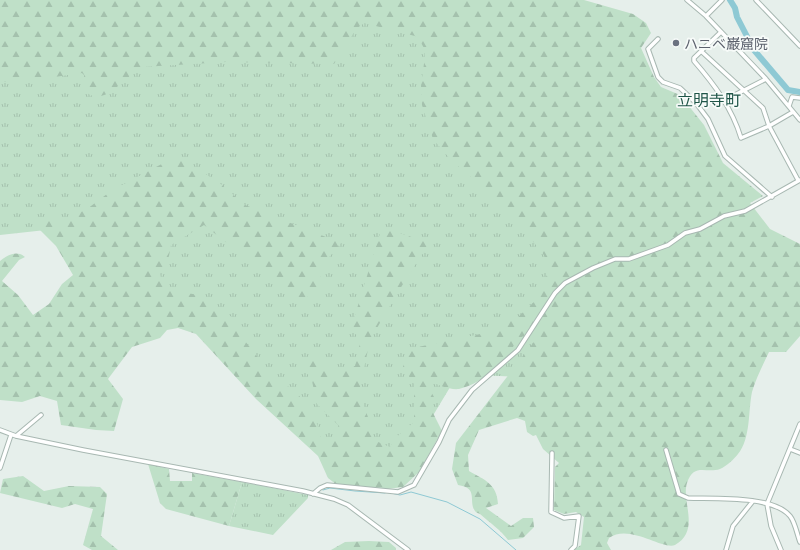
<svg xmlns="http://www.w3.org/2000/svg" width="800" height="550" viewBox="0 0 800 550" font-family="Barlow,'Noto Sans JP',sans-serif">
<defs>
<pattern id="grass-tufts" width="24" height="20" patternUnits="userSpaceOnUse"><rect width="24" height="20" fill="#bfe0c8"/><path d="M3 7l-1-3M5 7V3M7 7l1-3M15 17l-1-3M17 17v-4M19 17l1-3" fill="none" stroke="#a4c1ad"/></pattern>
<pattern id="forest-firs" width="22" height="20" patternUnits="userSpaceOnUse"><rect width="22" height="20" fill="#bfe0c8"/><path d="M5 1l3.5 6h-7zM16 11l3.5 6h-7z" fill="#a4c1ad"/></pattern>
</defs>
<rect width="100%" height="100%" fill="#e6efeb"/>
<path fill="url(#grass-tufts)" d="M0,0H440L651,154L523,377L458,374L396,477L329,456L151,275L177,170L55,229L0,235Z
M242,482L308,495V498L273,535L229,526Z"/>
<path fill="url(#forest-firs)" d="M0,0H584L633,14L646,23L651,33L641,48L654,77L661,87L680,95L704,125L723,163L763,196L750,203L770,229L800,244V336L786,352H769C763,365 756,378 752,392C748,411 751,438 738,454C734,459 727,466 720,469C706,474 694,462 687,483C681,502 701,530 675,545C662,550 629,523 609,538L607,543L611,550H574L581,545L584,517L576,512L564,514L554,510L555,467L559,463L543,449L536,435L533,436L527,432L525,421L517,418L479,430L468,455L469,471C485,480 497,484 498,504L486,508L511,526L523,518H533L534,527L523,538L508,540C501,530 490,523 480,514C479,513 476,513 475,511C468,501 479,488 458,485L452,469L456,443L537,338L538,336C533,333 528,332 523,336C518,339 514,345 511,350C496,366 482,384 459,389C449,390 439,385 429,381V388L434,397L432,411L442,431L419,472L403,487L379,490L337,485L328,478L318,456L256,399L196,334L178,328L167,330L160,338L132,347L108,379L123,399L114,431L96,430L61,425L57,401L40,396L22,402L0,400V261C7,255 17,250 25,257L19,260L2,281L18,295L33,315L49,304L62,284L73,275L56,246L36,226L47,218H67L87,209L111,191L171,159L184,161L198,169L222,185L245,205L341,243L319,269L323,287L301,301L204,225L171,245L169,256L160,274L162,283L168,290L199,295L229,315L244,328L245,341L269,372L298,394L316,421L322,440L333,442L340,427L317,404L312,381L301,362L311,356L334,369L355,366L360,343L352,325L382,227L429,243L398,292L370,340L359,392L369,420L370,433L376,441L390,447L394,439L414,422V384L403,367L407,352L418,347L485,333L500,327L518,317L535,301L545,285L548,268L546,259L542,252L530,238L480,185L451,160L433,139L422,105L421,86L425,56L424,48L420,41L415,36L364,23L356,29L334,64L226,62L142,67C126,75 103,110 85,91L84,75L82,73L13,83L0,81Z
M148,464L169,469L170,481H192V473L242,482L229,526L166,509L160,503Z
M23,476L44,491L69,486L100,487L107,494L101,536L118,550H92L83,545L93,509L75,504L62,508L0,493L3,479Z
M369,541L389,542L396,548V550H331L345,542Z"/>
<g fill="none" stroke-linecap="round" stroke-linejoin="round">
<path stroke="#8ec9d4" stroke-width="1" d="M323,490L330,488L355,491L385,493
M391,493L400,495L411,492L447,502L480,519L516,550"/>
<path stroke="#8ec9d4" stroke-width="6" d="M730,0L735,8L737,17L754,50L788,90L800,92"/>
<defs>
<path id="minor" d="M687,0L706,16L766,79L800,120
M756,0L800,46
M706,16L722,0
M721,32L694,58V61C714,84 732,108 741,138L769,126L793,112
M658,39L648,49L658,77L663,82L680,88L696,103L708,119L725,156L772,197
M701,51L763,108L769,126L798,180
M723,101L766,79
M789,106L792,97L800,98
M0,430L16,436L83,450L303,491L334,499L348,505L408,550
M16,436L41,415
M790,449L800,453
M666,450L679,494L688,498C712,499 773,495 790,516C795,522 797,534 800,542
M552,453L551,512L564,518L579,516L575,546L571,550
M0,468L11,435
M313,494L320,488L327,485L398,492L414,485L439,442L449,420L472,390L518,350L555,293L565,283L593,268L615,259H629L668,245L685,233L700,229L724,216L745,211L800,180
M726,550L733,526L753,501
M781,550L771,526L767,504L800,424"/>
</defs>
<use href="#minor" stroke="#a8b8b2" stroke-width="5.5"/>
<use href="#minor" stroke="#fff" stroke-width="3.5"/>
</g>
<circle fill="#6b7280" stroke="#f7fbf9" stroke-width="1.5" cx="676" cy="43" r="4"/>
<g text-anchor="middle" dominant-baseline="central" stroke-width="3.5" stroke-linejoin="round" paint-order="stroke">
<g font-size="14" fill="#5b616d" stroke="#f7fbf9" text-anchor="start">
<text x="684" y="43">ハニベ巌窟院</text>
</g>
<g font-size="16" fill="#1f5548" stroke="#f7fbf9">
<text x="709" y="99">立明寺町</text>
</g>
</g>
</svg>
